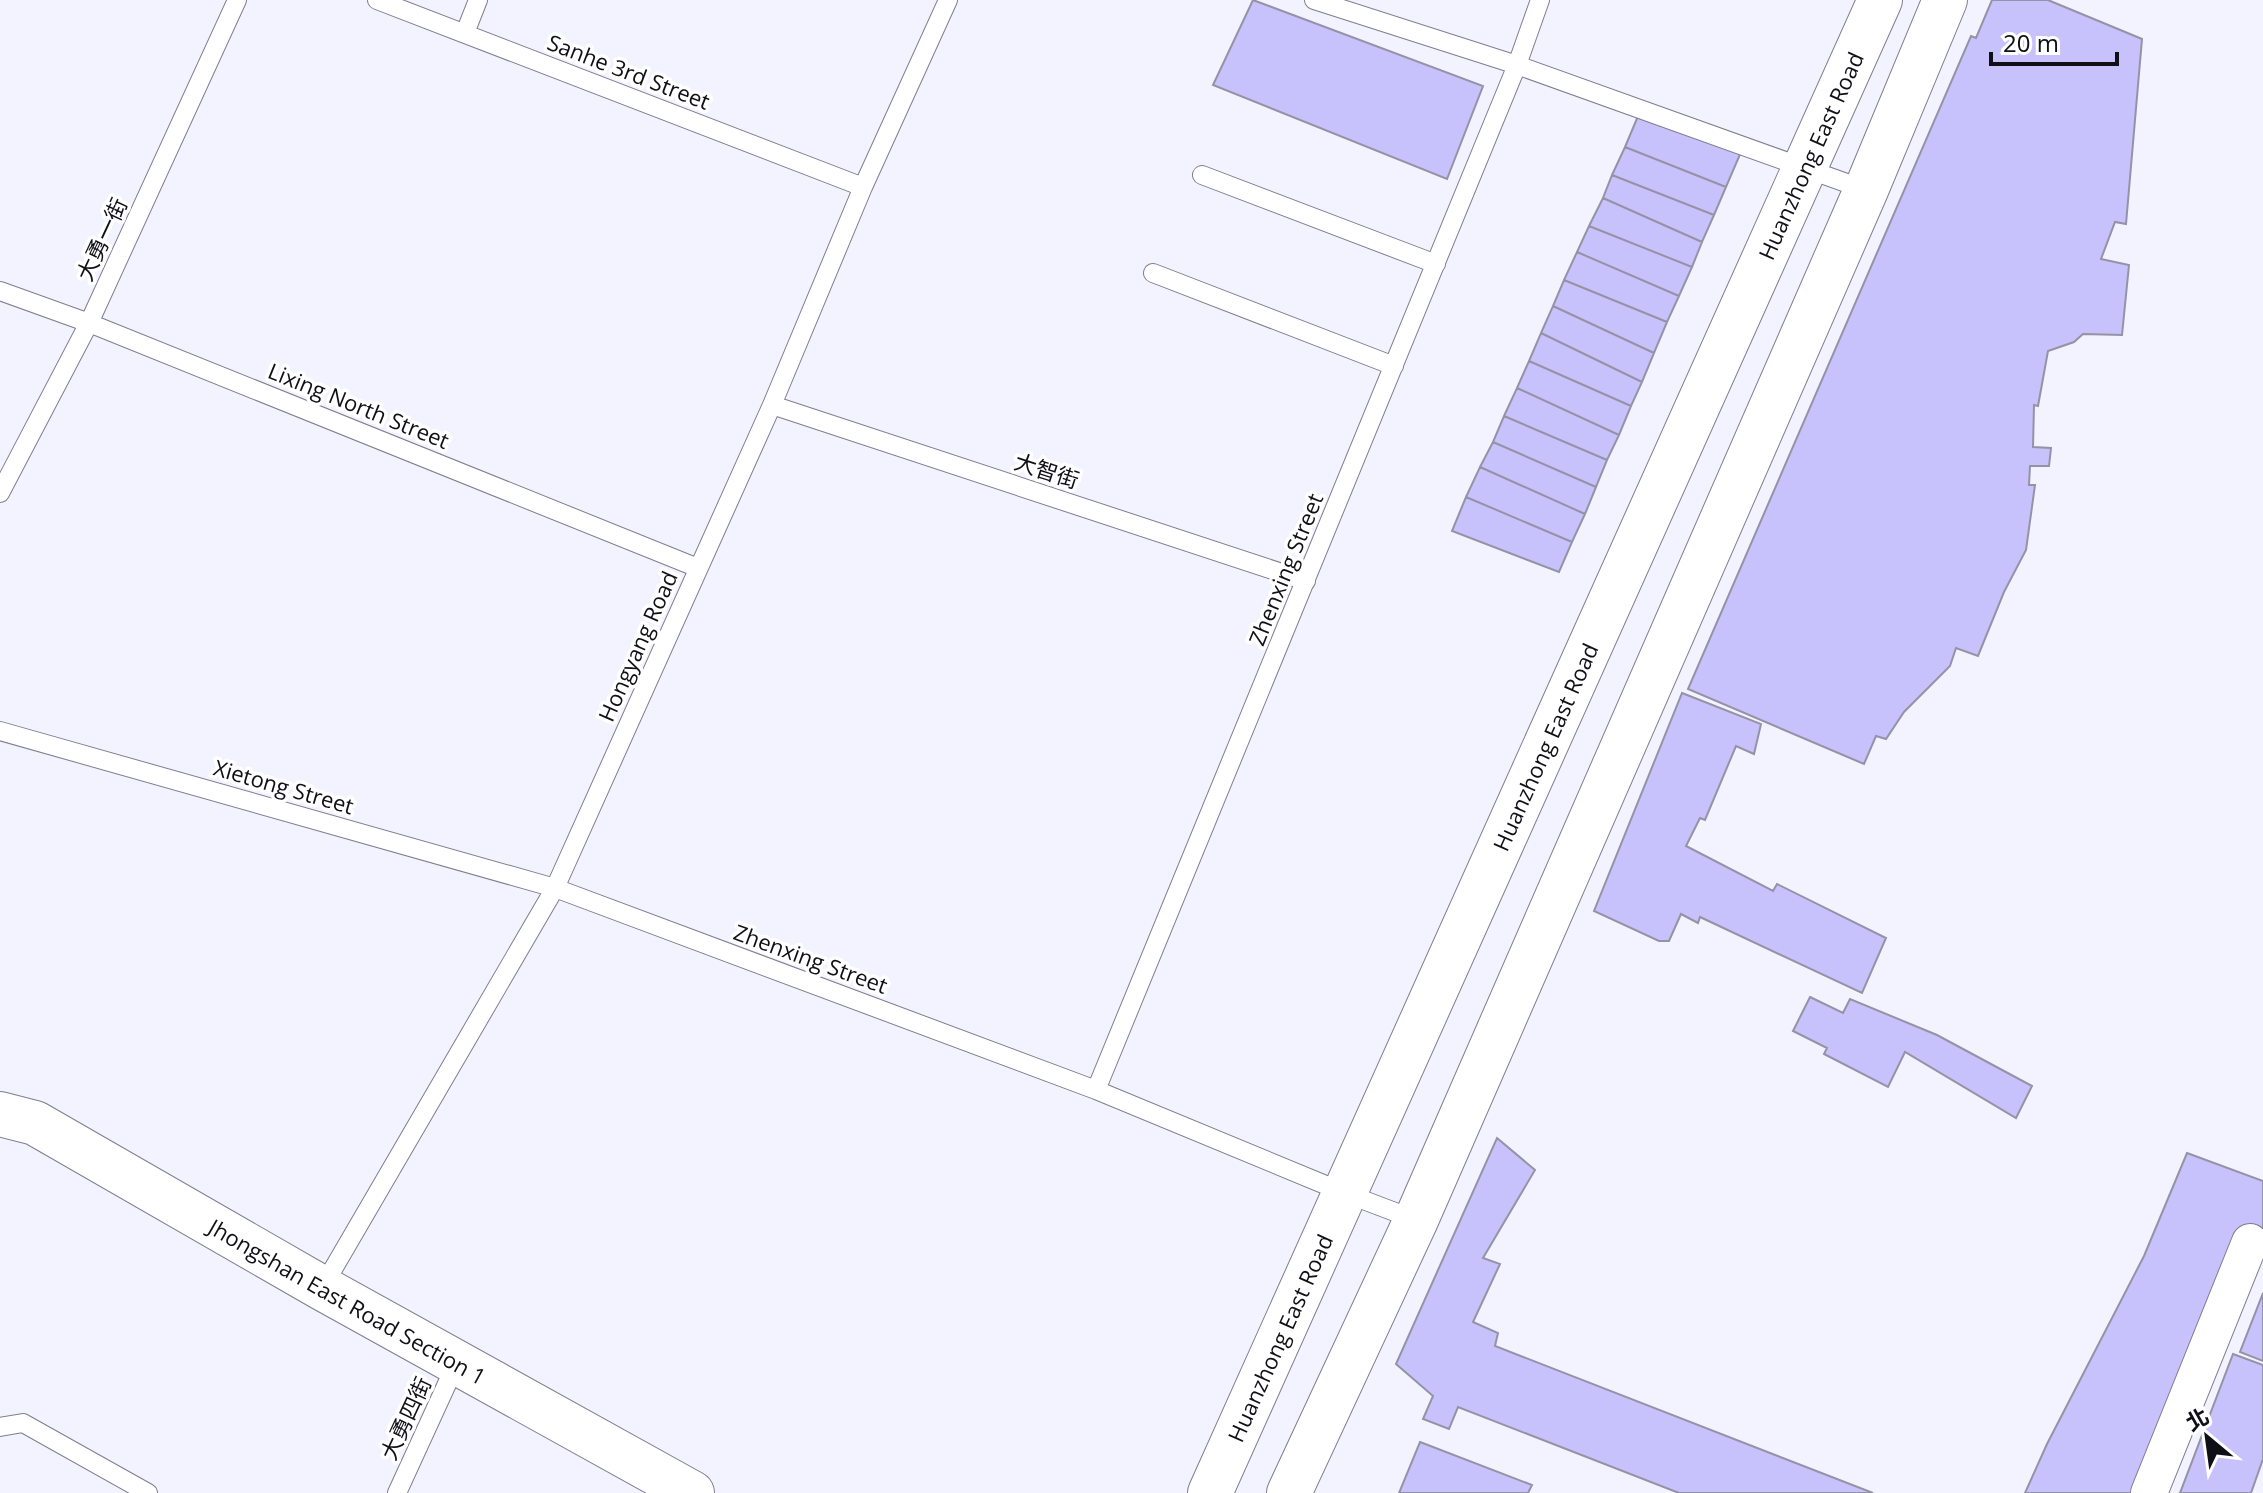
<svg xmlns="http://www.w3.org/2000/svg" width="2263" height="1493" viewBox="0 0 2263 1493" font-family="'Open Sans','Noto Sans TC',sans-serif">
<rect width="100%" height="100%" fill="#f3f2ff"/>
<path fill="#c7c1fc" stroke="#9493a6" stroke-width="2" d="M1253,0L1483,86L1447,179L1213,85Z
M1992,0H2048L2142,39L2126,224L2115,222L2101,259L2129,265L2122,335L2083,334L2074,342L2048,351L2038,406L2034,405L2033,447L2051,448L2049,466H2030L2029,485H2035L2026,550L2004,592L1978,656L1956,648L1950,666L1904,712L1886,739L1876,736L1864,764L1688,689L1971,36L1976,38Z
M1638,116L1741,152L1726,187L1625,147Z
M1625,147L1726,187L1714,215L1612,175Z
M1612,175L1714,215L1702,242L1603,198Z
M1603,198L1702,242L1692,267L1589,226Z
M1589,226L1692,267L1679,296L1577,252Z
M1577,252L1679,296L1667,322L1564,280Z
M1564,280L1667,322L1654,353L1553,306Z
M1553,306L1654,353L1642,382L1541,333Z
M1541,333L1642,382L1631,406L1529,361Z
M1529,361L1631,406L1619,435L1517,388Z
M1517,388L1619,435L1607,460L1504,416Z
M1504,416L1607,460L1596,487L1493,442Z
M1493,442L1596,487L1585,514L1480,467Z
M1480,467L1585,514L1572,542L1466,497Z
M1466,497L1572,542L1559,572L1452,531Z
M1682,693L1761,724L1754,754L1736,746L1705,820L1700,818L1686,846L1773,891L1777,884L1886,938L1862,993L1700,917L1698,923L1681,914L1669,941H1659L1594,911Z
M1810,997L1843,1013L1850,999L1937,1035L2032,1086L2016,1118L1905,1052L1888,1087L1824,1054L1827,1048L1793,1031Z
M1497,1138L1535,1170L1483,1258L1500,1264L1473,1322L1498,1333L1495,1346L1873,1493H1679L1458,1407L1449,1429L1423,1419L1433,1396L1396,1364Z
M2187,1153L2263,1181V1247L2134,1493H2025L2047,1444L2144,1256Z
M2263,1293V1361L2240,1352Z
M2233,1354L2263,1365V1459L2251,1493H2180Z
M1420,1442L1532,1485L1528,1493H1399Z"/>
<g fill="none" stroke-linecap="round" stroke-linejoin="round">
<defs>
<path id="lane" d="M377,0L863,187
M1314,0L1517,65L1866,190
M465,33L478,0
M1202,175L1436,264
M1153,273L1394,366
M0,291L89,323L698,568
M772,405L1306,581
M0,493L89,323L237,0
M0,731L555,888L1096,1090L1345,1193L1416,1220
M1096,1090L1517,65L1540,0
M322,1288L555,888L772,405L863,187L948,0
M0,1427L23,1423L148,1493
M397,1493L457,1362"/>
<path id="street" d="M2149,1493L2250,1242"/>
<g id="secondary">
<path id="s1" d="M0,1114L35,1123L322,1288L692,1493"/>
<path id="s2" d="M1210,1493L1880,0"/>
<path d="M1289,1493L1416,1220L1866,190L1945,0"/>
</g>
</defs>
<use href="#lane" stroke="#7f7d90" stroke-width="20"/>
<use href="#street" stroke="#7f7d90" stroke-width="38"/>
<use href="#secondary" stroke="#7f7d90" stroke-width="46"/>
<use href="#lane" stroke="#fff" stroke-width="18"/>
<use href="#street" stroke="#fff" stroke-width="36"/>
<use href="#secondary" stroke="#fff" stroke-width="44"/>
</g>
<g text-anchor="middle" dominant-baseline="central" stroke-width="7" stroke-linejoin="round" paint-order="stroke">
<g font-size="22" fill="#0f0f16" stroke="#fff">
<text transform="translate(629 71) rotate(21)">Sanhe 3rd Street</text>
<text stroke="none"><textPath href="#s2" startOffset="1466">Huanzhong East Road</textPath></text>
<text transform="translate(101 239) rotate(-65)">大勇一街</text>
<text transform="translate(359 405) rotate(22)">Lixing North Street</text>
<text transform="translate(1047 470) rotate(18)">大智街</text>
<text transform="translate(1285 569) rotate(-68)">Zhenxing Street</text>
<text transform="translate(637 646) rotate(-66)">Hongyang Road</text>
<text stroke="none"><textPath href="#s2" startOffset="818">Huanzhong East Road</textPath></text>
<text transform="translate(284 786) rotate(16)">Xietong Street</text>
<text transform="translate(811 958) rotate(20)">Zhenxing Street</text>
<text stroke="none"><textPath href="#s1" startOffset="396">Jhongshan East Road Section 1</textPath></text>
<text stroke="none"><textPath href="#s2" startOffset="170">Huanzhong East Road</textPath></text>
<text transform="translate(405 1418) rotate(-65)">大勇四街</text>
</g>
</g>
<g transform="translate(2207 1437) rotate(331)" stroke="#ffffff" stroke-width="6" paint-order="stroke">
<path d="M0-6L14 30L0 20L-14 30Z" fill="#0f0f16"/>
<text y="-12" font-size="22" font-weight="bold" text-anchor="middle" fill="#0f0f16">北</text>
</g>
<path d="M1991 52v12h126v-12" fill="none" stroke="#0f0f16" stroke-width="4"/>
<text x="2003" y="52" font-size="24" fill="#0f0f16" stroke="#ffffff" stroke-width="6" paint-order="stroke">20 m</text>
</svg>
